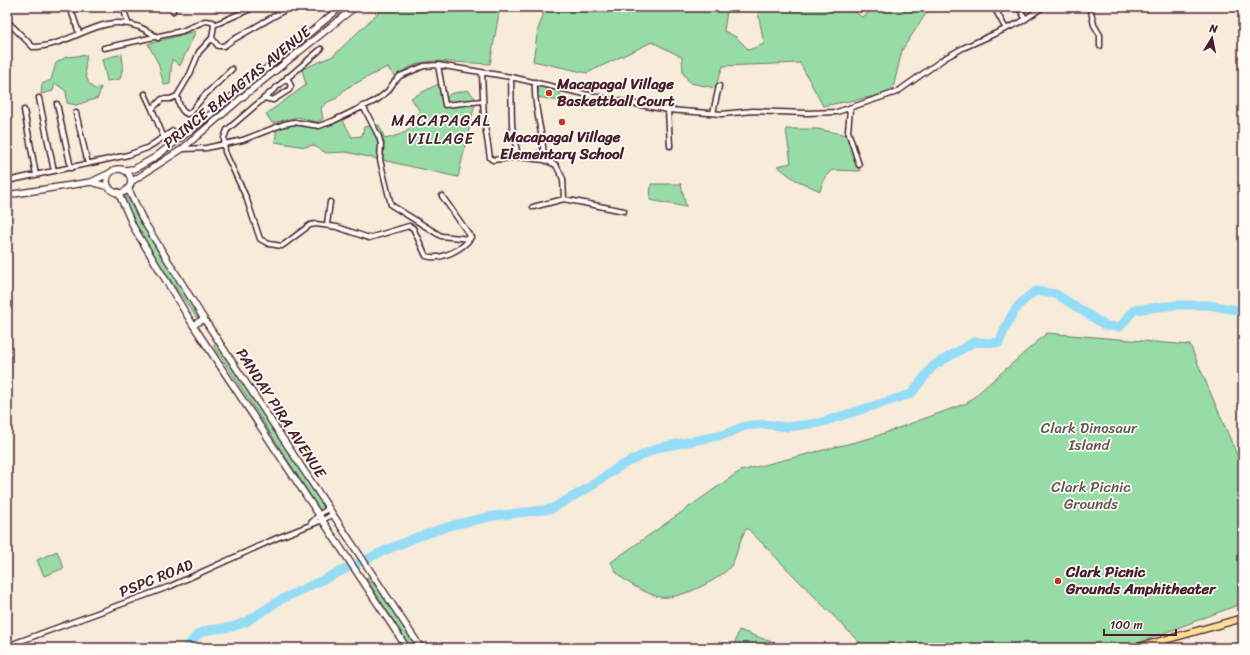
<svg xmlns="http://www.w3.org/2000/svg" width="1250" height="655" viewBox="0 0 1250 655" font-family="Sriracha,sans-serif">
<rect width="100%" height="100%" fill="#f7ebda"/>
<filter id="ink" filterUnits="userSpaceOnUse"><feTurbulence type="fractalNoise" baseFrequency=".025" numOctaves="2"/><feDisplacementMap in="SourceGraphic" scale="8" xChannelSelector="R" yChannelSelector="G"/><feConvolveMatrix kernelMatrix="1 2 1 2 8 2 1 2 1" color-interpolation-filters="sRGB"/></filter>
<g filter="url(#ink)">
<path fill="#97dba7" stroke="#707d69" d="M384,7H500L490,64L434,61C419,62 407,67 395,77L387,67L345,89L337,98L328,102L321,108L323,119L316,122L298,117L272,123L266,114L306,85L302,69L333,56Z
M536,7H720L727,11L724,31L736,37L749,50L764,44L757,7H848L862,17L879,7H923L927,12L902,50L892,93L823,106L800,63L723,66L715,88L690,83L683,73L682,57L652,42L587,73L533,61L538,29L543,16L542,10Z
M196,31L180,66L172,59L170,84L164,85L158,63L148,44Z
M122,54L123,67L120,79L107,81L102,59Z
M87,55C84,66 84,82 95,89L101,87L98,98L76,105L67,103L66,91L55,83L53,91L41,94L42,84L51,80L56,63L66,57Z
M440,83L443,102L450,94L468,90L476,99L458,177L346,152L326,153L313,145L305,147L275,142L277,127L296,122L313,124L341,117L352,137L362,136L364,127L379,125L385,139C408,132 411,133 419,110L411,98Z
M539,86L561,90L559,101L537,97Z
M786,129H818L847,135L860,171L832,170L825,177L820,191L794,179L777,166L791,163Z
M651,184H681L686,207L650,200Z
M125,194L150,238L201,318H197C184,300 120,210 125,194Z
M1047,333L1190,345L1243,469V603L1125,648H853L860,643L747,528C738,540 738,556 730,567C718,581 678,600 660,597C649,595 624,582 617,573C615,570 613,566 611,562L740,471L871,438L967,403Z
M217,342L325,508V510H320L214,346V344Z
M57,551L64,568L44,576L37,560Z
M368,577L384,597L418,648H411L366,578Z
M739,630L788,648H730L735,643Z"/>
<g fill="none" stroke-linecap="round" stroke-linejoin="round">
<path stroke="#95dcf7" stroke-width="9" d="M186,648L198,634L208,630L232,627L246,622L280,600L386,550L417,537L453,525L493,516L551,509L588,488L620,466L657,448L723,435L745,426L763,424L787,427L819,423L911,394L933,366L974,342L999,343C1009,319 1014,305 1036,291L1056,294L1106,326L1120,327L1134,310L1175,305H1208L1243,311"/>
<defs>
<path id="street" d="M70,7L79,33
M123,7L128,23
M171,7L173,11
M994,7L1006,29
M1018,7L1026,19
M1090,7L1094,25L1100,35V46
M7,21L33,47C79,46 109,0 158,38
M212,38L218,46H224L231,41L290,7
M104,48L182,31L205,21L213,22L214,25
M321,49L227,130L224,138L225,152L246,197L260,239L269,244L282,246L310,225L316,224L337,227L369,238L409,226L413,228L426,256C440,261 464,249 471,237L442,196
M438,65L445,105L482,101
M482,73L484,119L490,158L493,160L518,157
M511,77L512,125L518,157L544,160L556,165L563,179L564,199
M535,82C533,109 544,133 544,160
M145,94L152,109L162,99H170L177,96L190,74L199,52L212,38L214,25L255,7
M177,96C179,103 180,111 187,114L191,112L203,97L232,69
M39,98L54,171
M264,98L273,100L289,90L291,86L287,77
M57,104L71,168
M363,106L379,137L381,144L380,160L391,205L441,236L470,239
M152,109L164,138
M850,109L848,131L859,165
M24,110L36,175
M668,110L670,146
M76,113L88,164
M713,113L719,86
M183,149L206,148L243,140L284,124L294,122L319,126L333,121L377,100L388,91L394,82L400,76L424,66L438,65L511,77L602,98L668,110L722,114L753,111L807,113L837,112L897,92L945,58L963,48L1021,22L1043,7
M7,181L128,155L147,148L173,131
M533,207L564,199L624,211
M327,224L330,202
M311,523L319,515L329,508
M7,646L171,586L277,538L323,520L333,514"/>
<path id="secondary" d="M107 181a12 12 0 1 1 24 0a12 12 0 1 1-24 0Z
M124,170L134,169L154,158L195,127L341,7
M91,182L109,187
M131,182L182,149L245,95L355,7
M128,188L143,220L204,319L421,648
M118,192L134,228L193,325L407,648
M7,195L91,182L110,173
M193,325L204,319"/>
<path id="primary" d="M1136,648L1243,618"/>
</defs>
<use href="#street" stroke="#4a1f2b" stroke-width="7"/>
<use href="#secondary" stroke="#4a1f2b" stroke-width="8"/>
<use href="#primary" stroke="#4a1f2b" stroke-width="9"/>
<use href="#street" stroke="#fdfcf7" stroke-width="4"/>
<use href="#secondary" stroke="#fdfcf7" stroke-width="5.5"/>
<use href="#primary" stroke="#fbdf96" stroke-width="6"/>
</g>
</g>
<g fill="#c8321e" stroke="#fdfcf7" stroke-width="1.5">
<circle cx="549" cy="93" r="4"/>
<circle cx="562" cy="122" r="4"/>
<circle cx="1058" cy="581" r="4"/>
</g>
<g text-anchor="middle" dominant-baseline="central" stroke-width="3.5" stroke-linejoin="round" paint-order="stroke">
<g font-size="15" font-weight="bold" fill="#4a1f2b" stroke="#fdfcf7" text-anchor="start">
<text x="557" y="84">Macapagal Village<tspan x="557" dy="17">Baskettball Court</tspan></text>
<text x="562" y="137" text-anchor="middle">Macapagal Village<tspan x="562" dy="17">Elementary School</tspan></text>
<text x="1066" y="572">Clark Picnic<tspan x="1066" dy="17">Grounds Amphitheater</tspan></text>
</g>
<g font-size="15" fill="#4a1f2b" stroke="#fdfcf7">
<text transform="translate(237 87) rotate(-39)">PRINCE BALAGTAS AVENUE</text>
<text transform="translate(281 413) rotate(57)">PANDAY PIRA AVENUE</text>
<text transform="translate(156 578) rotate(-22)">PSPC ROAD</text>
</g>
<g font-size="15" fill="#615750" stroke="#fdfcf7">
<text x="1089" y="428">Clark Dinosaur<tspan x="1089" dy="17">Island</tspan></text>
<text x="1091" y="487">Clark Picnic<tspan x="1091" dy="17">Grounds</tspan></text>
</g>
<g font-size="16" letter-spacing="1" fill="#4a1f2b" stroke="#fdfcf7">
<text x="441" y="120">MACAPAGAL<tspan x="441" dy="18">VILLAGE</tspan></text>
</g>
</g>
<rect width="1250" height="655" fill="none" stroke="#fdfcf7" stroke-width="24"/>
<rect x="12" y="12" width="1226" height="631" fill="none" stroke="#4a1f2b" stroke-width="1.5" filter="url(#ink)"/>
<g transform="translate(1212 38) rotate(10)" stroke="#fdfcf7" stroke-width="3" paint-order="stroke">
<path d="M0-3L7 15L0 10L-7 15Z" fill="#4a1f2b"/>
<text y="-6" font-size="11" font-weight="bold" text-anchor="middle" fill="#4a1f2b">N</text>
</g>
<path d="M1104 629v6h72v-6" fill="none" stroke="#4a1f2b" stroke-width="2"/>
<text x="1110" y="629" font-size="12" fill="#4a1f2b" stroke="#fdfcf7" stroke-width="3" paint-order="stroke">100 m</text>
</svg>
